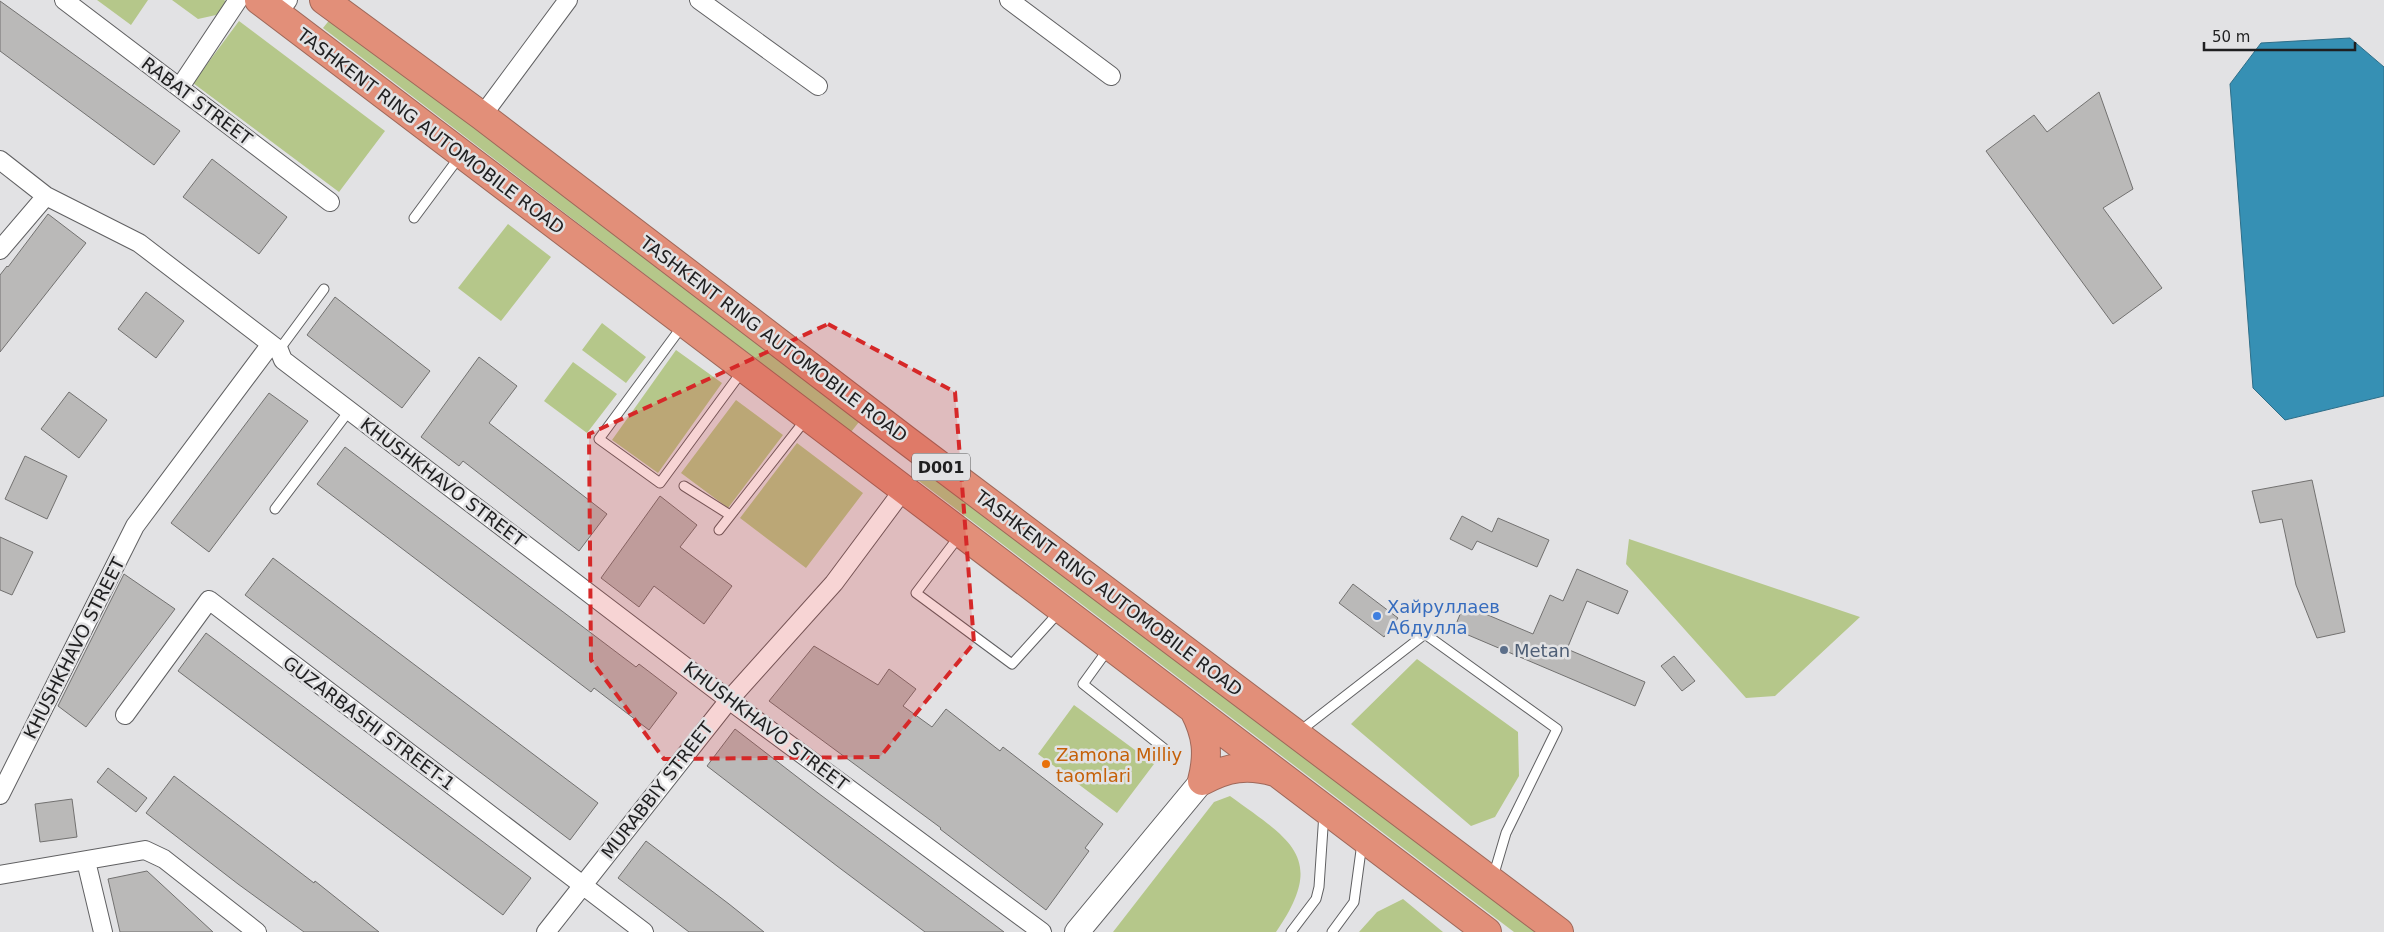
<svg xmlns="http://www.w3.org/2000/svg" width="2384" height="932" viewBox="0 0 2384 932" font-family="'DejaVu Sans',sans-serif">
<rect width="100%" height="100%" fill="#e2e2e4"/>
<path fill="#b5c78a" d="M97,0H148L131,25Z
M172,0H224L230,4L216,15L198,19Z
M331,18L859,422L851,432L323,28Z
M239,21L385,131L339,192L193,83Z
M508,224L551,257L501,321L458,288Z
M602,323L646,357L626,383L582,350Z
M676,350L722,383L658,473L612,440Z
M573,362L617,394L587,433L544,401Z
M736,400L783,435L728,508L681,473Z
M797,443L863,493L806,568L740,518Z
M927,471L1536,932H1514L919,481Z
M1629,539L1860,617L1775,696L1746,698L1626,564Z
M1417,659L1518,732L1519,776L1495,817L1471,826L1351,724Z
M1074,705L1154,764L1117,813L1038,754Z
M1230,796C1290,840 1328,857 1276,932H1113L1214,802Z
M1403,899L1443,932H1359L1377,912Z"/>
<path fill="#3690b4" stroke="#2f6e88" d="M2350,38L2384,67V396L2285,420L2253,388L2230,84L2261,43Z"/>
<path fill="#bab9b8" stroke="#727170" d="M0,1L180,131L154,165L0,51Z
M2099,92L2133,189L2103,208L2162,288L2113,324L1986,151L2034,115L2047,132Z
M212,159L287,217L259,254L183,197Z
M48,214L86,243L0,352V275L7,266L8,267Z
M146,292L184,321L156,358L118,329Z
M335,297L430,371L402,408L307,335Z
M479,357L517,386L489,423L607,514L579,551L463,461L459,466L421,437Z
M69,392L107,420L79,458L41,429Z
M269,393L308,421L209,552L171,523Z
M345,447L636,667L639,664L677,693L649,730L594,688L591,692L317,484Z
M25,456L67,476L47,519L5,499Z
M2312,480L2345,632L2317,638L2296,585L2282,519L2260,523L2252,491Z
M660,496L697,525L680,547L732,586L704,624L654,586L639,607L601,578Z
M1462,516L1492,532L1498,518L1549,540L1537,567L1477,541L1472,550L1450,539Z
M0,537L33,552L12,595L0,590Z
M273,558L598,803L570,840L245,595Z
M1577,569L1628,591L1618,614L1587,601L1567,649L1645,682L1635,706L1454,629L1464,605L1533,634L1550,595L1563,601Z
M124,574L175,609L86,727L58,706Z
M1353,584L1398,618L1384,637L1339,603Z
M206,633L531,878L503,915L178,671Z
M814,646L878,685L889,669L916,689L903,706L932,727L946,709L1000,751L1003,747L1103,824L1085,848L1089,851L1046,910L940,829L941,828L769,701Z
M1674,656L1695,681L1682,691L1661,666Z
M735,729L818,793L1004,932H925L837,866L707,766Z
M108,768L147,798L136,812L97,782Z
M174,776L314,883L315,881L379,932H304L238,884L146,813Z
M72,799L77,837L40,842L35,804Z
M646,841L729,904L764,932H689L618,878Z
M147,871L213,932H120L108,879Z"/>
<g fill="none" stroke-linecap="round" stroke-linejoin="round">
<defs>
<path id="lane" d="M414,218L460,156
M683,325L599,439L660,483L743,370
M279,350L324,289
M684,486L730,515
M275,509L349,411
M719,530L806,419
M960,535L916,593L1012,664L1060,611
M1109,648L1083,684L1166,750
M1300,731L1425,634L1557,729L1506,833L1493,877
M1291,932L1316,899L1319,887L1324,813
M1332,932L1354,902L1362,843"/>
<path id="street" d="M64,0L330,202
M699,0L818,86
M1009,0L1111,76
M277,14L288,0
M180,87L238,0
M482,116L568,0
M0,160L46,196L139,243L271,344
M0,250L46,196
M125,715L209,600L644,932
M0,795L135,526L271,344L279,350L283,360L729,700L1042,932
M86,861L103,932
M0,875L145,850L164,859L257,932
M546,932L729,700L834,583L904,489"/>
<path id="secondary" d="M1077,932L1202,781"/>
<path id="highway" d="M259,0L1487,932
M324,0L482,116L906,440L1559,932
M1194,710C1207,735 1209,754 1202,781C1227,767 1248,764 1275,772"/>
</defs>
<use href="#lane" stroke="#606062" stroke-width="11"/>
<use href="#street" stroke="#606062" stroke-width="20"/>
<use href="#secondary" stroke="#606062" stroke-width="26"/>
<use href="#highway" stroke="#9e685a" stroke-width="30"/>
<use href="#lane" stroke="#fff" stroke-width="9"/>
<use href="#street" stroke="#fff" stroke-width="18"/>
<use href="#secondary" stroke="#fff" stroke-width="24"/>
<use href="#highway" stroke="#e28f79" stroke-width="28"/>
</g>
<path fill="#d62828" fill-opacity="0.2" stroke="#d62828" stroke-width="4" stroke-dasharray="10 6" stroke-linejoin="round" d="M828,324L955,392L974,643L880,757L664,759L591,660L589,434Z"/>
<circle fill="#3f7fe0" stroke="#e2e2e4" stroke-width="2" cx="1377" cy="616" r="5"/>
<circle fill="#5c6f8a" stroke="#e2e2e4" stroke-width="2" cx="1504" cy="650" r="5"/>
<circle fill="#e8710a" stroke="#e2e2e4" stroke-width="2" cx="1046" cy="764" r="5"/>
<g text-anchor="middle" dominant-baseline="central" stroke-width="5" stroke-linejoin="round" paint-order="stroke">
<rect fill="#e2e2e4" stroke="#5a5a5b" stroke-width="1" x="912" y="453.5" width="58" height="27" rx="4"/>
<g font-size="16" font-weight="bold" fill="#1f1f20">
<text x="941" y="467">D001</text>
</g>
<g font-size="18" fill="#1f1f20" stroke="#e2e2e4">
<text transform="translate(197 101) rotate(37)">RABAT STREET</text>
<text transform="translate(431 131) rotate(37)">TASHKENT RING AUTOMOBILE ROAD</text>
<text transform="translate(774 339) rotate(37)">TASHKENT RING AUTOMOBILE ROAD</text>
<text transform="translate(443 482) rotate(37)">KHUSHKHAVO STREET</text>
<text transform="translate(1109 593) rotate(37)">TASHKENT RING AUTOMOBILE ROAD</text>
<text transform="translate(74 648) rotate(-63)">KHUSHKHAVO STREET</text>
<text transform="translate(369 723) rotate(37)">GUZARBASHI STREET-1</text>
<text transform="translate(766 726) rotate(37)">KHUSHKHAVO STREET</text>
<text transform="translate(657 790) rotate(-52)">MURABBIY STREET</text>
</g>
<g font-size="18" fill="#366cbe" stroke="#e2e2e4" text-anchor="start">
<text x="1387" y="606">Хайруллаев<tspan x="1387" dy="21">Абдулла</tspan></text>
</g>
<g font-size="18" fill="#4e5e75" stroke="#e2e2e4" text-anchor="start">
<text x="1514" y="650">Metan</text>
</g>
<g font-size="18" fill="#c56008" stroke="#e2e2e4" text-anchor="start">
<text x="1056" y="754">Zamona Milliy<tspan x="1056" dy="21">taomlari</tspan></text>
</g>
</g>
<path d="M2204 42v8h151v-8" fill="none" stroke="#1f1f20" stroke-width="2.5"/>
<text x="2212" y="42" font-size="15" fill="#1f1f20" stroke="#e2e2e4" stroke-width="4" paint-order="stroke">50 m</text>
</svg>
